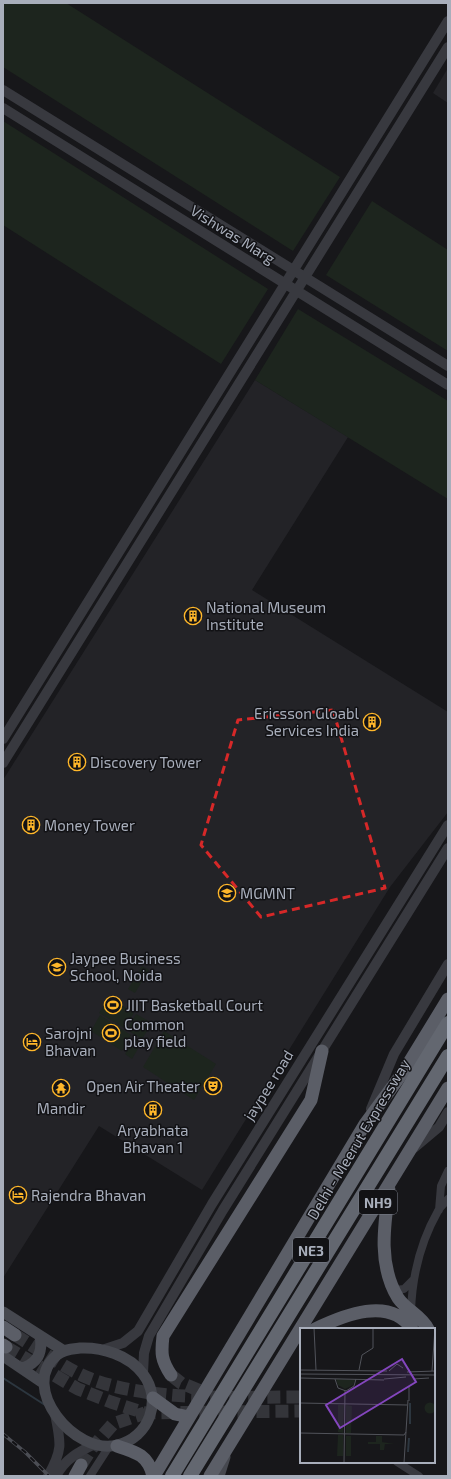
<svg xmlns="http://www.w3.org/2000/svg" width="451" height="1479" viewBox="0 0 451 1479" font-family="'Exo 2',sans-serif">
<rect width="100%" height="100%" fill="#17171a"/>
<path fill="#232327" d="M448,68V103L433,93Z
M255,380L348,437L252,590L448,712V812L390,887L202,1190L99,1126L3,1278V780Z"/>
<path fill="#1d251e" d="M3,3H66L340,177L293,251L3,67Z
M3,121L268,289L221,364L3,225Z
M372,201L448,250V351L326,275Z
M298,309L448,401V499L255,380Z
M142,966L149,970L135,993L128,989Z
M109,997L134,1013L124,1028L99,1013Z
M136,1014L152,1023L142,1039L127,1030Z
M100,1015L131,1035L122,1051L91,1031Z
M164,1031L216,1064L194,1100L143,1067Z
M135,1038L142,1042L132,1059L125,1054Z"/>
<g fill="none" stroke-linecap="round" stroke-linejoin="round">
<path stroke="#2c363f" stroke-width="2" d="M3,1378L45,1405"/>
<path stroke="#34353a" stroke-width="13" stroke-dasharray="13 6" stroke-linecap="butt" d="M15,1335C37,1348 63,1367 86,1377C146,1402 236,1397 301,1397
M6,1347L78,1389L111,1402L145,1413L301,1411
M171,1375L181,1383L203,1392
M81,1465L92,1448L113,1424L145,1413"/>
<path stroke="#38393f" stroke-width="8" d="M439,1210L441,1186L448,1171
M395,1290L404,1289L414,1279
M411,1312C412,1277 421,1241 438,1211C440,1207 445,1203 448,1199
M397,1462L419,1476
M90,1476L110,1445"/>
<path stroke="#38393f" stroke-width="10" d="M3,90L448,366
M3,108L448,385
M3,739L448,21
M3,763L448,47
M371,1109L394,1054L448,964
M414,1148L439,1127L448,1112
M105,1349L123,1343L138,1331L212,1204L448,825
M143,1373L144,1353L149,1336L223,1210L448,848
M48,1476C63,1450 61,1443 55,1414
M56,1476C65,1459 78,1452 95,1444"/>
<path stroke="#46484f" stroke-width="11" d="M3,1312L64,1351
M80,1348C102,1347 129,1355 143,1374C163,1400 149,1438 117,1445C75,1456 18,1387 57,1355C64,1349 73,1349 80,1348Z
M3,1356L43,1383
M21,1368C38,1364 43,1352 40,1336
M219,1476L225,1457"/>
<path stroke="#5b5e67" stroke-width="13" d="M389,1190C384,1226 378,1265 398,1298C406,1310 422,1316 428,1329
M3,1327L15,1335
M315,1329C344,1315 390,1296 412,1329
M3,1345L6,1347
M171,1375C161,1360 161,1353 163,1336L311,1100L322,1051
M153,1398L175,1414L189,1417
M117,1446C136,1452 148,1455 153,1476
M75,1476L81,1465
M154,1476L365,1124L404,1071L448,999
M210,1476L448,1088"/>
<path stroke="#636770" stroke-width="14" d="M172,1476L448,1023
M190,1476L448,1056"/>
<defs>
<path id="rail" d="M3,1434L25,1452L49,1476"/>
</defs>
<use href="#rail" stroke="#4b4d54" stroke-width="3.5"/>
<use href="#rail" stroke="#121215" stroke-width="2" stroke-dasharray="6" stroke-linecap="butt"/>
</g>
<path fill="none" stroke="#d62828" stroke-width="3" stroke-dasharray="8 5" stroke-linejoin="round" d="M333,710L385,888L261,917L201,845L238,720Z"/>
<defs>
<symbol id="building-ring" viewBox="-11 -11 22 22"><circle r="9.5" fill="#121215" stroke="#ffb72a" stroke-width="1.5"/><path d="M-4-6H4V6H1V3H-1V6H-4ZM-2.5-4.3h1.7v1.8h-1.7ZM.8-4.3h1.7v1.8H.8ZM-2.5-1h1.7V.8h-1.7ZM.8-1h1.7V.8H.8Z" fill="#ffb72a"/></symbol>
<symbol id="university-ring" viewBox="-11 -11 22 22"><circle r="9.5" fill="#121215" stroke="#ffb72a" stroke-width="1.5"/><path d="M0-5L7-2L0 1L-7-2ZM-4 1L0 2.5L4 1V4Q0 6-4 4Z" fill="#ffb72a"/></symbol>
<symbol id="stadium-ring" viewBox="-11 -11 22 22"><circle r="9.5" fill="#121215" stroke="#ffb72a" stroke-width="1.5"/><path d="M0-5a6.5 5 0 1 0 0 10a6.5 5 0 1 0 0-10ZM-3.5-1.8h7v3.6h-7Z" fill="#ffb72a"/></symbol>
<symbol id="hotel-ring" viewBox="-11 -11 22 22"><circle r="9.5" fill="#121215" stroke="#ffb72a" stroke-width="1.5"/><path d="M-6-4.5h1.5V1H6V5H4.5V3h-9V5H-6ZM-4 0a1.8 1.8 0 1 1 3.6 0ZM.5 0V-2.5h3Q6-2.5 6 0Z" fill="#ffb72a"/></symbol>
<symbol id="theatre-ring" viewBox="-11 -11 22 22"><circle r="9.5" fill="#121215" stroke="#ffb72a" stroke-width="1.5"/><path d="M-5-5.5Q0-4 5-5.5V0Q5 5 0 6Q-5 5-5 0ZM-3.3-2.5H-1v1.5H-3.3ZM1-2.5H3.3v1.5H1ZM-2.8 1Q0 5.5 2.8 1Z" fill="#ffb72a"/></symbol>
<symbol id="temple-ring" viewBox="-11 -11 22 22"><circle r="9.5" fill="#121215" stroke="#ffb72a" stroke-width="1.5"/><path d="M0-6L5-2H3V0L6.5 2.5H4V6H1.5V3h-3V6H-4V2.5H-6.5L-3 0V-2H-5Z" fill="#ffb72a"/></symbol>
</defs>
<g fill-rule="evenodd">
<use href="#building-ring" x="183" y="606" width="20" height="20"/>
<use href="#building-ring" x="362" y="712" width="20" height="20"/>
<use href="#building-ring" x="67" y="752" width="20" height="20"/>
<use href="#building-ring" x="21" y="815" width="20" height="20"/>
<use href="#university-ring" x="217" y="883" width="20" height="20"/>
<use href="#university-ring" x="47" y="957" width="20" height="20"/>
<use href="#stadium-ring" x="103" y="995" width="20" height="20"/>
<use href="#stadium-ring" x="101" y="1023" width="20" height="20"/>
<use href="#hotel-ring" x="22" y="1032" width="20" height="20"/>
<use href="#theatre-ring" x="203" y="1076" width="20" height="20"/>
<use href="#temple-ring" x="51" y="1078" width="20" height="20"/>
<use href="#building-ring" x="143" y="1100" width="20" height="20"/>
<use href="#hotel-ring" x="8" y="1185" width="20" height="20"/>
</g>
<g text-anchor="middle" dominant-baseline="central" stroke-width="3" stroke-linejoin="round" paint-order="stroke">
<g fill="#121215" stroke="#7b7f89" stroke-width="1">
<rect x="359" y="1190" width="38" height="24" rx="3"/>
<rect x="293" y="1238" width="36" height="24" rx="3"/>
</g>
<g font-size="14" font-weight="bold" fill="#a8aebb">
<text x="378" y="1202">NH9</text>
<text x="311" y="1250">NE3</text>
</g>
<g font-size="15" fill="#a8aebb" stroke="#121215">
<text transform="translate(233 234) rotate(32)">Vishwas Marg</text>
<text transform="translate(268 1085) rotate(-58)">jaypee road</text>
<text transform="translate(358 1139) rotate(-59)">Delhi - Meerut Expressway</text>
</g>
<g font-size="15" fill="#a8aebb" stroke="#121215" text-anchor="start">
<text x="206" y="607">National Museum<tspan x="206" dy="17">Institute</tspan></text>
<text x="359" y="713" text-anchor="end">Ericsson Gloabl<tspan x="359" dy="17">Services India</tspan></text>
<text x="90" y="762">Discovery Tower</text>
<text x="44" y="825">Money Tower</text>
<text x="240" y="893">MGMNT</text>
<text x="70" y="958">Jaypee Business<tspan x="70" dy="17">School, Noida</tspan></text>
<text x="126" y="1005">JIIT Basketball Court</text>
<text x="124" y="1024">Common<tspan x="124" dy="17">play field</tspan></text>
<text x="45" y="1033">Sarojni<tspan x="45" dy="17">Bhavan</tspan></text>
<text x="200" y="1086" text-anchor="end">Open Air Theater</text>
<text x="61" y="1108" text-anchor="middle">Mandir</text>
<text x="153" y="1130" text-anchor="middle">Aryabhata<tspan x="153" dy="17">Bhavan 1</tspan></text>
<text x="31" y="1195">Rajendra Bhavan</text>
</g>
</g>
<g transform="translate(300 1328)">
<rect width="135" height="135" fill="#17171a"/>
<path d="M36,51L55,52L53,57L45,61L38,57ZM124.5 80a5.5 5.5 0 1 1 11 0a5.5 5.5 0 1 1-11 0ZM38,77H44L43,105L38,104ZM46,77L52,78L51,105H46ZM38,107H43V128H37ZM46,108H51V128H46ZM76,108H82V114L94,116H85L84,122H80V116H68V114H76Z" fill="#1d251e"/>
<path fill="none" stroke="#2c363f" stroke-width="2" d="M110,96V75M108,124L109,110"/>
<path fill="none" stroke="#51535a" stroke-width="1" d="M14,0L16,42M0,42L87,43M59,42L62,27L73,20V0M89,43L97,36L103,40M132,43L135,0M107,44L135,43M0,46L135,47M0,50L84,52M35,51L38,60L46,63L54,58L56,51M84,51L106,49M113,51L129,50M109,73V58M0,75L107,77M0,105L104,107L106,104M44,135L45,62M104,135L108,72"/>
<path fill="#8446be" fill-opacity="0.15" stroke="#8446be" stroke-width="2" d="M102,31L116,54L40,100L26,77Z"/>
<rect width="135" height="135" fill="none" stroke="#a8aebb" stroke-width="2"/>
</g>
<rect width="451" height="1479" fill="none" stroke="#a8aebb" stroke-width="8"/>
</svg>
